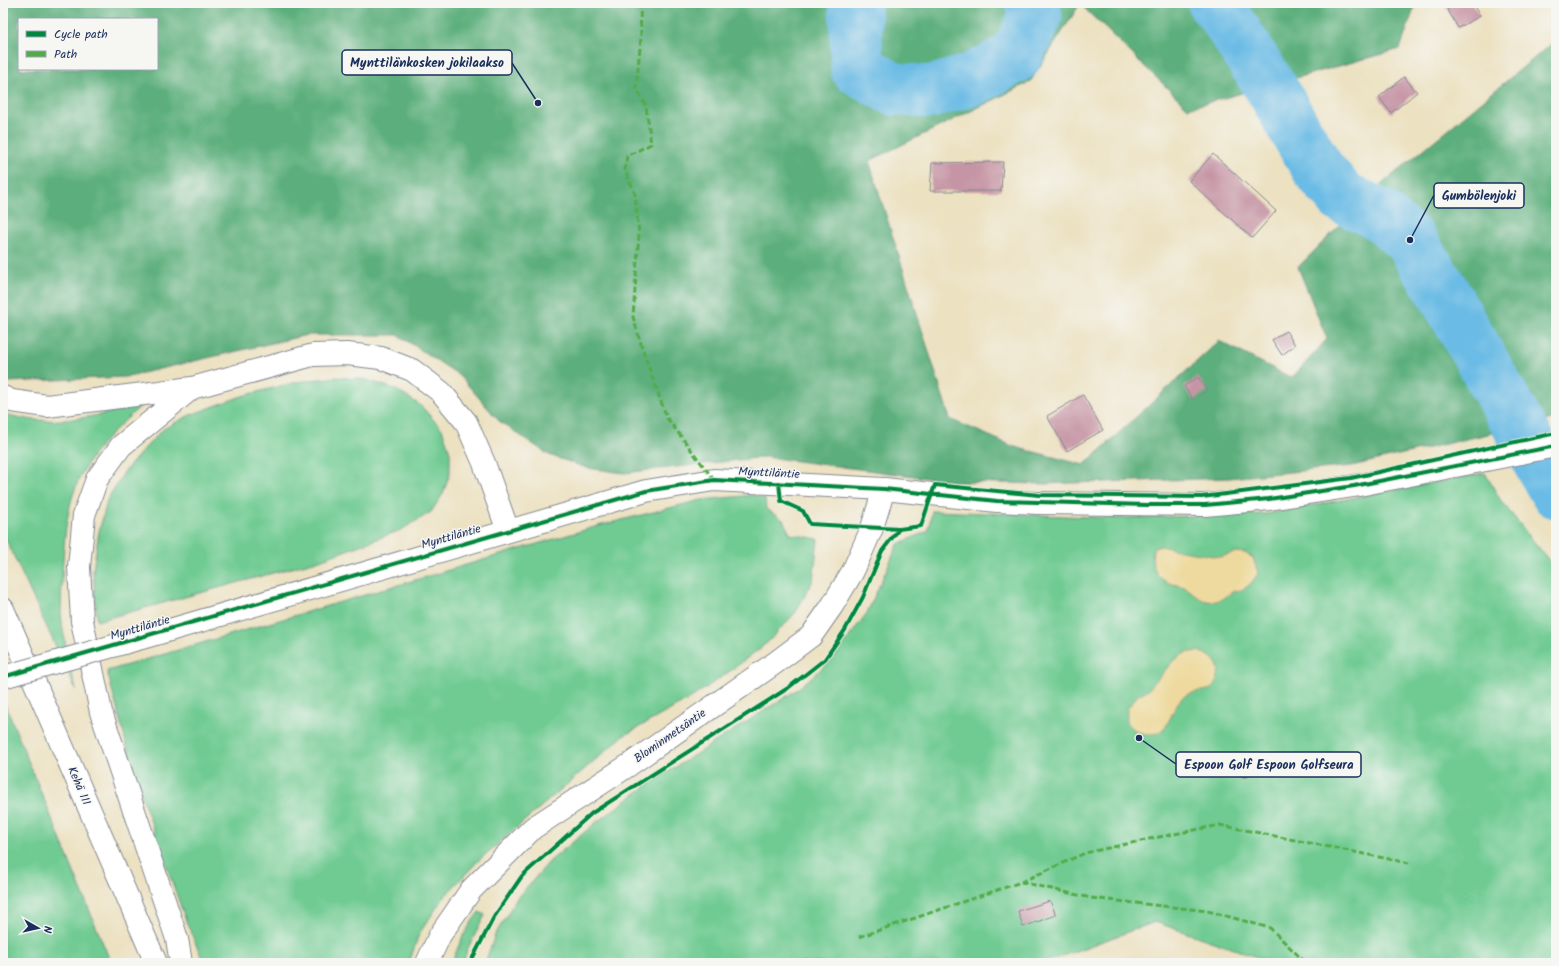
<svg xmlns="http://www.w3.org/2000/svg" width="1559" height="966" viewBox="0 0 1559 966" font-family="Kalam,sans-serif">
<rect width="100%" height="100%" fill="#f6f6f2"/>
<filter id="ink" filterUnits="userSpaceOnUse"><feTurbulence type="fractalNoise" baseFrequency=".025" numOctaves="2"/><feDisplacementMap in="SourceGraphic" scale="8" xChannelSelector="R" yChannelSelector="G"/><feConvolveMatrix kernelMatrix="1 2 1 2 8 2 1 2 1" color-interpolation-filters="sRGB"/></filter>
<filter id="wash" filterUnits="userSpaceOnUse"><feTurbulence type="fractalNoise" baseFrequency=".012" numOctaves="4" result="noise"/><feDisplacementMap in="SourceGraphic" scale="16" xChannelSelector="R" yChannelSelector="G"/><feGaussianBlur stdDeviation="0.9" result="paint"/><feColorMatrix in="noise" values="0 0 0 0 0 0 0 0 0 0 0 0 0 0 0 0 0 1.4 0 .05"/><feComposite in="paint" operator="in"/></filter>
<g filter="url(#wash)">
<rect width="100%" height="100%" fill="#ece1c1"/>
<path fill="#70cb92" stroke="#467d78" d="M337,377L367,380L395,389L420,405L442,429L450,452V473L443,494L431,512L401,530L317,561L97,621L93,570L99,531L108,498L125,471L145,448L163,429L190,415L242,396L296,382Z
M142,405C120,425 96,446 82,473C65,506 64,543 62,579C62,590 61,602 61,613C63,639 70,665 76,690L3,533V413C48,429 97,416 142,405Z
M1485,473L1501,501L1556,569V963H1275L1155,922L1043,963H485L495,935L517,898L550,861L598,821L649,784L795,691L832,660L867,613L898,544L928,531L932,511L1118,518L1266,514Z
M754,495L765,499L766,509L783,520L790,534L818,539L813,580L796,612L768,642L733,669L688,700L623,736L478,861L443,898L419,934L409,963H204L186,921L136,780L107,671L598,526L701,500Z
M5,704L111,963H3V705Z
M479,912L485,915L467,950L463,963H452C458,945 467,927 479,912Z"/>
<path fill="#5caf7c" stroke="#3c6f6d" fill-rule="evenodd" d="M3,3H1416L1400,49L1188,108L1080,4L1030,82L869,161L950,419L1015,447L1084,465L1219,341L1292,378L1327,339L1298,267L1383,183L1556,40V418L1352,466L1229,478L1042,484L958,482L766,457L624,473L587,468L549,455L499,421L459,375L398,335H307L125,377L9,382L3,378ZM19,19H157V69H19Z"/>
<path fill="#eeda9e" stroke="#84847e" d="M1161,546L1181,551L1220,557L1237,552L1245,553L1253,558L1258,573C1254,580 1249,587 1241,590C1238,591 1235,590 1232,592C1224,598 1218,603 1207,601C1198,600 1192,590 1184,587C1180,585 1176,585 1172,584C1155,579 1149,563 1154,548Z
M1197,651C1218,657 1225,670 1212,689C1202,692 1190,691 1182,698C1170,709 1170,736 1148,734C1138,733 1133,730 1127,722V709L1138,695L1149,689L1174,660L1185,653Z"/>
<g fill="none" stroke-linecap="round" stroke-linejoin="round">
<path stroke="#6abbe5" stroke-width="53" d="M855,3L857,68L893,89L931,92L973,79L1015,57L1036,16L1031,3
M1214,3L1224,15L1275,94L1298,135L1319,170L1342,197L1380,215L1410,240L1442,290L1556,492"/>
</g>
<g id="blocks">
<path fill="#c695a5" d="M1444,3H1472L1480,16L1458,28Z
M1404,77L1417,92L1391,113L1379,97Z
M1213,154L1276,211L1252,238L1189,181Z
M1003,162L1001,191H930L932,163Z
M1286,331L1295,345L1282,355L1272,340Z
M1198,377L1207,391L1193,400L1184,386Z
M1083,395L1103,430L1067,451L1047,416Z
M1050,901L1056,915L1023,927L1018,911Z"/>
</g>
</g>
<g filter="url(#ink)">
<use href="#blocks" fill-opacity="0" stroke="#848890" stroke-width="1"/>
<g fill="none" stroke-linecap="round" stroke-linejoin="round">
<defs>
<path id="street" d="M1039,503L1205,505L1269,499L1354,486L1556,446
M427,963L440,935L471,890L533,828L629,765L775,663L811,636L832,606L853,571L872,528L884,489"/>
<path id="secondary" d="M156,634L646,491L714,480L884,489L997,501L1039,503"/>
<path id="highway" d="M3,397L12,401L47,406L192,388L313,355L347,354L381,358L412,370L441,392L466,422L484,463L508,531
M3,609L156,963
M181,963L177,939L101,712L82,621L79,567L84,515L97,479L121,446L192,388"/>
</defs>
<use href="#street" stroke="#848890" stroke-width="24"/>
<use href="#secondary" stroke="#848890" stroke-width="24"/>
<use href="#highway" stroke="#848890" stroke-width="24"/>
<use href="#street" stroke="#fff" stroke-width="22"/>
<use href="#secondary" stroke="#fff" stroke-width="22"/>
<use href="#highway" stroke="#fff" stroke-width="22"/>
<defs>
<path id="secondary-bridge" d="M3,677L156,634"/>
</defs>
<use href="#secondary-bridge" stroke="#848890" stroke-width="24" stroke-linecap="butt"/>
<use href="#secondary-bridge" stroke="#fff" stroke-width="22"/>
<path stroke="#52ab49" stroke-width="3" stroke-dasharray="6 3" stroke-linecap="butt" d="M640,3L641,38L636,88L646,106L651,144L627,156L625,170L635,194L639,235L633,317L645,357L667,418L714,480
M1021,882L1085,853L1159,837L1220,825L1409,863
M859,937L1021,882L1091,898L1208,911L1270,928L1306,963"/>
<defs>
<path id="cycleway" d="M779,483L781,501L803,511L810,524L899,529L921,526L935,485L1039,495L1202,497L1351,478L1556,433
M3,677L646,491L714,480L884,489L997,501L1147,505H1205L1269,499L1354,486L1556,446
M470,963L494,917L522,876L592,813L788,688L825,659L845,630L863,597L882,551L899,529"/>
</defs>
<use href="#cycleway" stroke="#f6f6f2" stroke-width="6"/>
<use href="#cycleway" stroke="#00873e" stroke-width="4"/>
</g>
<circle fill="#879993" cx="1245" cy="772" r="6"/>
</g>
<g text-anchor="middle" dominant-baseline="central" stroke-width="3" stroke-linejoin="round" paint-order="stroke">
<g font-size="12" fill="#1b2f5e" stroke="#f6f6f2">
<text transform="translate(769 473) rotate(3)">Mynttiläntie</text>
<text transform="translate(451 537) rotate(-16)">Mynttiläntie</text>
<text transform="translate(140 628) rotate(-16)">Mynttiläntie</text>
<text transform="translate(670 736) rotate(-35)">Blominmetsäntie</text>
<text transform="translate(79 786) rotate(67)">Kehä III</text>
</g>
</g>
<path fill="none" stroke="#1b2f5e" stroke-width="1.5" d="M538 103L512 63M1410 240L1434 195M1139 738L1176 764"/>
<g fill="#1b2f5e" stroke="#f6f6f2" stroke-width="1.5">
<circle cx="538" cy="103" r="4"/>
<circle cx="1410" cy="240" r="4"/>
<circle cx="1139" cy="738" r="4"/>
</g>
<g fill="#f6f6f2" stroke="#1b2f5e" stroke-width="1.5">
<rect x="342" y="50" width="170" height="25" rx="4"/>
<rect x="1434" y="183" width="90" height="25" rx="4"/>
<rect x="1176" y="752" width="185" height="25" rx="4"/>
</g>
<g font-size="13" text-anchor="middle" font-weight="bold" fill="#1b2f5e">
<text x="427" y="67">Mynttilänkosken jokilaakso</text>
<text x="1479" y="200">Gumbölenjoki</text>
<text x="1269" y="769">Espoon Golf Espoon Golfseura</text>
</g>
<rect width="1559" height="966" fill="none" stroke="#f6f6f2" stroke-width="16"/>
<rect x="18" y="18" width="140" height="52" fill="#f6f6f2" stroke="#9ea6b7"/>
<rect x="26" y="31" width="20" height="6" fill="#00873e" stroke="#9ea6b7"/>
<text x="54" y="38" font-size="12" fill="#1b2f5e">Cycle path</text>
<rect x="26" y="51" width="20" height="6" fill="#52ab49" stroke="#9ea6b7"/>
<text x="54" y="58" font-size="12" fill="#1b2f5e">Path</text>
<g transform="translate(38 928) rotate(98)" stroke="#f6f6f2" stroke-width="3" paint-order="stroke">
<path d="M0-3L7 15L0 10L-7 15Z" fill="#1b2f5e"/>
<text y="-6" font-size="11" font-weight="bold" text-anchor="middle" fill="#1b2f5e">N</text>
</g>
</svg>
